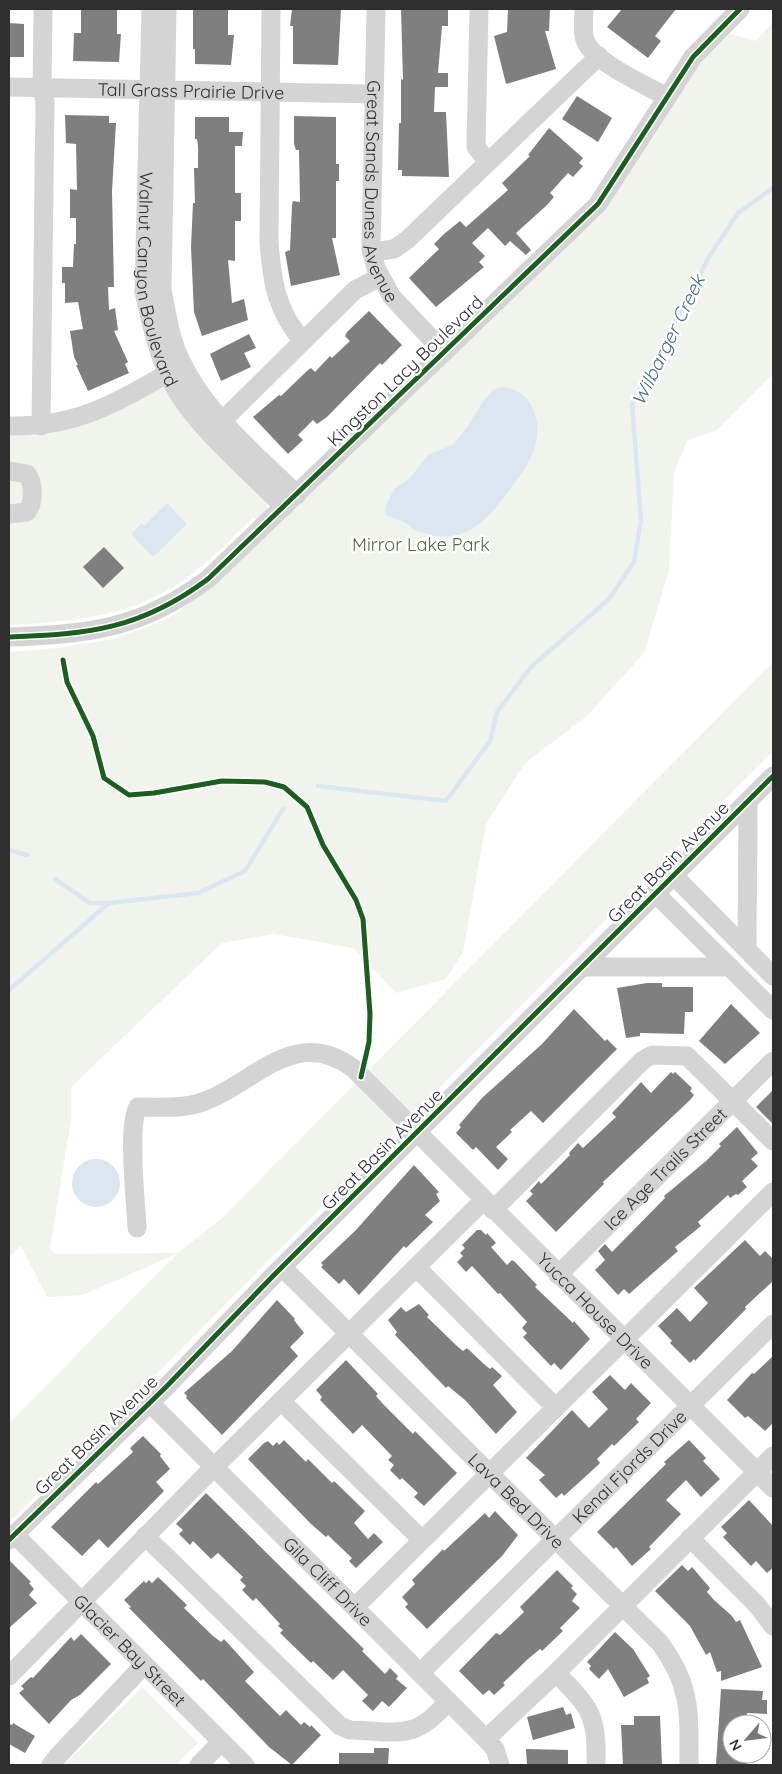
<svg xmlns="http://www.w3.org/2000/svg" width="782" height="1774" viewBox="0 0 782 1774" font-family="Quicksand,sans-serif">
<rect width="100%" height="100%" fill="#fff"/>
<path fill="#f0f4ed" d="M773,22V374L717,430L687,441L674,473L669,570L644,653L587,716L525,763L486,824L463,952L446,979L396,993L353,948L274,934L222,943L71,1087V1120L50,1249L56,1254L178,1253L221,1219L773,662V751L9,1523V1423L177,1254L83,1295L47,1297L21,1246L9,1257V652L58,648L113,639L165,620L209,590L318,481L419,390L442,363L606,210L684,79L730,34L756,41Z
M161,382L268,503L266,513L257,521L253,518C223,546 193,580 155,597C109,619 59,622 9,625V430Z
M142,1687L198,1743L176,1765H64Z"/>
<path fill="#dbe6f0" d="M501,387C515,388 526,394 532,407C551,447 516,480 494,510C469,537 449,543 415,530C412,529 409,525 406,523C399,519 391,519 385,514L386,505L394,489L409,479L428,455L454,444L468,426L484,400L493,390Z
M167,503L187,524L153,557L131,534L142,523L144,526Z
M72 1183a24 24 0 1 1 48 0a24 24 0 1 1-48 0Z"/>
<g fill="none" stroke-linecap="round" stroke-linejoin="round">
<path stroke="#dbe6f0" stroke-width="4.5" d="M318,786L446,801L490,741L497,712L531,667L609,599L634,562L641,520L632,404L709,257L738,213L773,188
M9,850L27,855
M55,879L90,903H109L198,893L245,871L283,809
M9,990L109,903"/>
</g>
<path fill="#7f7f7f" d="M81,9H117V34H121L119,62L73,61L74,33H81Z
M193,9H228V35H234L231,65L195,64V49H193Z
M292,9H341L338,65L293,64V26H290Z
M401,9H448V26H442L438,73H448V87H435L434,112H446L449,177L402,176V170H398L399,123H401V79L403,80Z
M508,9H550L549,31H545L556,69L506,84L494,36L507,32Z
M622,9H676L655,36L661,41L648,58L607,27Z
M9,23L24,24V57H9Z
M577,96L612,118L598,142L562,119Z
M65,115L109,116V123H116L112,191L114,287H108L109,310L115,308L118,330L114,331L128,362L125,364L129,373L88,391L76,365H78L74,357L70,331L83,329L78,302L65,303V283H62V267H73L74,244H76V218H70V189L77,190L76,144L66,143Z
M294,116L336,117V164H339V181H336V238H332L340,275L291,286L285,252L290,250L292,205L293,201L300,202L299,150H296L294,144Z
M195,117H229V132H243L242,146H235V193H241V221H235V261L228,260L232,303L244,299L248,320L202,336L194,312L191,247L193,203H195L194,168H198V146L197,139H195Z
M549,128L583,158L579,163L583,166L573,177L568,173L550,193L554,197L546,206L516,233L531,250L526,255L510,241L505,246L488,228L472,243L485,256L479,262L484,267L436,307L409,278L439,249L434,244L444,234L460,221L466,227L508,190L502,183L530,156L528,155Z
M369,311L402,345L382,365L380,363L327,417L317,424L313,420L298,435L303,440L288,454L253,417L279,395L281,396L308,370L311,368L315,372L330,356L332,358L350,341L345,336L347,332Z
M249,334L256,348L244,353L251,367L221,381L210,354Z
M104,547L124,568L103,588L83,567Z
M647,983H662V987H693V1012H685L684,1034L640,1033V1036L626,1038L617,988Z
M731,1004L760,1033L725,1064L699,1041Z
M574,1009L605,1041L607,1039L617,1049L543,1123L531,1111L510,1130L512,1132L496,1147L508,1159L498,1170L476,1147L473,1150L456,1133L461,1127L459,1125L482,1098L542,1044Z
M671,1072L673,1074L675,1072L692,1088L690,1091L694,1095L690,1100L603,1182L604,1184L556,1232L526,1201L533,1194L530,1191L539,1181L541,1184L570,1155L569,1153L578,1143L583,1148L616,1117L612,1113L641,1082L651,1093Z
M773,1090V1124L756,1107Z
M737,1127L758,1153L751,1159L758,1166L742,1181L747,1187L738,1195L736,1194L730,1198L728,1195L698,1222L701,1226L675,1247L678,1251L629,1294L624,1289L618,1295L595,1270L605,1260L598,1251L605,1244L612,1252L665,1198L664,1196L706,1161L721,1146L719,1144Z
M414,1165L439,1192L436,1194L440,1201L425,1215L433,1222L406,1248L404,1246L359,1295L344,1279L339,1284L321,1267L323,1265L321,1263L355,1231Z
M477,1230H481L486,1235L487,1233L496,1243L491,1247L507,1265L512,1260L515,1262L537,1285L535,1287L573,1323L574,1321L590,1339L561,1370L554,1363L551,1366L523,1337L527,1333L522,1328L527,1322L500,1293L498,1294L472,1266L466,1272L457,1262L463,1256L460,1253L465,1248L462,1245Z
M745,1240L760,1256L765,1251L773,1259V1281L745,1307L746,1309L695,1361L694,1359L690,1363L670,1343L672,1341L658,1326L677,1308L690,1322L708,1303L694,1288Z
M277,1300L295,1319L294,1320L304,1333L290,1347L298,1356L222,1435L186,1398L187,1396L184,1393L232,1351Z
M419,1304L429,1315L427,1317L457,1346L463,1351L467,1348L485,1365L490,1369L492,1367L502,1376L493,1385L517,1412L496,1434L465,1400L448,1386L446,1388L395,1335L397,1332L388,1320L401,1307L406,1312Z
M773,1356V1423L765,1431L748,1416L745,1418L727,1400L752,1373L754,1374Z
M346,1360L378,1394L376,1396L383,1404L413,1434L415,1431L457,1473L424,1506L414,1497L418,1493L402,1478L400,1480L390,1470L394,1465L388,1460L392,1456L362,1425L353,1434L320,1400L322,1397L316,1390Z
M610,1375L625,1390L631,1383L651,1403L636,1419L639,1422L614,1446L612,1444L597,1459L600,1463L597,1466L564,1496L562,1493L556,1498L539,1480L545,1475L526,1458L572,1410L589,1428L608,1409L592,1392Z
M143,1436L161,1454L160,1456L170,1469L156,1482L164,1491L108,1548L99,1539L82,1556L51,1527L96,1482L98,1484L133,1452L130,1448Z
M284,1440L306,1462L308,1459L332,1483L334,1481L365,1511L354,1523L368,1539L374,1533L383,1542L356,1568L349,1561L352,1558L335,1542L328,1535L326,1537L311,1524L248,1459L264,1443L268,1441L273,1446L277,1442L279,1445Z
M689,1440L706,1458L703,1461L720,1479L701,1497L686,1480L666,1500L681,1514L649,1547L651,1549L632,1566L616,1547L614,1549L597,1532L666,1464L664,1462Z
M206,1493L364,1649L362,1651L385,1674L390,1668L398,1676L396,1679L407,1688L389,1707L382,1701L373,1711L362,1701L368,1695L343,1670L333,1680L313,1661L311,1663L280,1633L283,1630L278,1626L280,1624L256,1598L253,1601L242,1590L246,1586L240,1580L243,1577L218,1553L211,1559L193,1541L190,1545L179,1534L183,1530L176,1524Z
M749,1500L773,1526V1568L767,1573L756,1561L751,1566L723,1537L727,1533L721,1527Z
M495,1511L518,1535L502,1556L427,1629L405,1607L408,1604L402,1597L415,1584L412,1580L443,1549L444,1551L485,1513L489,1518Z
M9,1560L31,1582L29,1583L34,1589L29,1595L37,1603L9,1628Z
M682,1565L688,1571L692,1567L710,1588L707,1592L714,1600L732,1616L736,1622L740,1620L762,1667L721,1681V1671L717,1672L710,1652L706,1655L690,1626L655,1591Z
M557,1570L573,1586L571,1588L577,1594L572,1601L580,1608L560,1628L563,1631L542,1651L540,1649L528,1659L503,1683L505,1685L494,1695L489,1690L483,1695L459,1671L496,1633L500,1635L524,1612L520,1607Z
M158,1577L187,1605L184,1608L213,1636L221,1642L224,1639L254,1672L245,1681L280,1716L286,1710L301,1725L304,1722L310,1727L311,1725L321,1735L292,1765L269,1747L203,1679L201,1681L129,1608L131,1607L124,1600L144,1581L146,1583L149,1580L152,1583Z
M615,1632L633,1649L650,1676L647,1678L649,1683L624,1697L608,1669L599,1679L589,1669L591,1666L587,1662Z
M81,1634L111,1664L80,1695L71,1700L49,1724L19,1693L24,1689L21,1686L31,1677L33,1678L71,1637L74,1641Z
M721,1689L763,1691L762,1700H767V1714L747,1713V1724H732V1754H747V1765H716Z
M563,1707L566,1715L571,1713L575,1728L533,1740L527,1717Z
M634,1716H660L662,1765H623L621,1725H634Z
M13,1723L35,1736L25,1753L9,1744V1724L12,1725Z
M374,1748H389L388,1765H339V1753H374Z
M526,1749L568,1750V1765H527Z"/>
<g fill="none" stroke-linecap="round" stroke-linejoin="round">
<g stroke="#d4d4d4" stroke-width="19">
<path id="s1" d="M151,9L144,292C152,327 159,362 178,393C204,434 250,472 284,507"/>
<path d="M167,9L162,290C167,314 170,339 181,361C206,414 256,454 297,495"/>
<path d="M271,9L269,242C272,281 276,311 303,341"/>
<path id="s2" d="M376,9L371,249L376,268L392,297L444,352"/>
<path d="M479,9L476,147L488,162"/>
<path d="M584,9C584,18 582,30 585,40C592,61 647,86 667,97"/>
<path id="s3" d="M9,87L374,94"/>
<path d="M372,252L394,249L407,240L599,56"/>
<path d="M223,420L355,290L380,277"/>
<path d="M9,426C75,427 113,405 168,373"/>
<path d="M41,426L45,102L42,88L43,9"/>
<path d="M9,471L27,474C34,483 34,503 27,512L9,514"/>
<path d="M9,637C90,634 141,629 208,579L598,204L693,57L740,9"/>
<path d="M674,876L773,976"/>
<path d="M656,894L773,1010"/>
<path d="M747,950L748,801"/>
<path d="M584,967H730"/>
<path d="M493,1210L643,1060L652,1055L687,1056L773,1141"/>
<path id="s4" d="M137,1228C136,1203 127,1125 138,1107C157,1107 178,1109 196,1104C252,1088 292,1023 353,1068L773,1488"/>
<path id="s5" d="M282,1267L660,1643C692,1686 689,1714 689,1765"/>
<path d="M416,1267L555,1407"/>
<path id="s6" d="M558,1275L773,1061"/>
<path d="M281,1401L422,1540"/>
<path id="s7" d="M150,1403L486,1739L495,1749L500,1765"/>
<path id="s8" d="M14,1534L245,1765"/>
<path d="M145,1536L340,1726L350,1730C397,1731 415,1742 448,1701"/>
<path d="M690,1538L757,1605L773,1626"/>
<path d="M9,1540L166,1387L273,1276L773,776"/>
<path d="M355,1607L773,1192"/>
<path id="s9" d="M420,1673L773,1324"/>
<path d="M556,1673C591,1708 597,1715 596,1765"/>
<path d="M9,1676L204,1477L484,1200"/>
<path d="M486,1739L556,1673L773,1456"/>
<path d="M51,1765L59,1755L144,1665"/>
<path d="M199,1765L221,1742"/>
</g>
<defs>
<path id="cycleway" d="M9,637C90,634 141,629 208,579L598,204L693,57L740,9
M63,660L67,682L93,736L104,778L129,795L154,793L222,781L265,782L284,787L307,807L323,845L356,900L363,919L370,1014L369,1042L361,1077
M9,1540L166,1387L273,1276L773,776"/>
</defs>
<use href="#cycleway" stroke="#fff" stroke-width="8"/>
<use href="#cycleway" stroke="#1b5e20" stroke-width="5"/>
</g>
<g text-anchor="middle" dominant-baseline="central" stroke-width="5" stroke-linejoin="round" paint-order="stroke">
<g font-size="18" fill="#2f2f2f" stroke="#fff">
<text stroke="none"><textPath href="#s3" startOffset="182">Tall Grass Prairie Drive</textPath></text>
<text stroke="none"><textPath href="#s2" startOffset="184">Great Sands Dunes Avenue</textPath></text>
<text stroke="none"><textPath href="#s1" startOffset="272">Walnut Canyon Boulevard</textPath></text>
<text transform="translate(405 371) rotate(-44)">Kingston Lacy Boulevard</text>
<text transform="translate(668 862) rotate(-45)">Great Basin Avenue</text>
<text transform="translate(382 1149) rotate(-45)">Great Basin Avenue</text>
<text stroke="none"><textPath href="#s6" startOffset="151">Ice Age Trails Street</textPath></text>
<text stroke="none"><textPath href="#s4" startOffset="696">Yucca House Drive</textPath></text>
<text transform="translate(96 1435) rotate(-44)">Great Basin Avenue</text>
<text stroke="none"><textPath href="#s9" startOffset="294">Kenai Fjords Drive</textPath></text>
<text stroke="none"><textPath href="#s5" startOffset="331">Lava Bed Drive</textPath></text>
<text stroke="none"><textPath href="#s7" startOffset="252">Gila Cliff Drive</textPath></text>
<text stroke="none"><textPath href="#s8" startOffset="164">Glacier Bay Street</textPath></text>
</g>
<g font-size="18" fill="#50683f" stroke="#fff">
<text x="421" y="544">Mirror Lake Park</text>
</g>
<g font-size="19" font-style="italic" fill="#436b8c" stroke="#fff">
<text transform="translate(668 340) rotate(-64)">Wilbarger Creek</text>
</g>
</g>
<rect width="782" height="1774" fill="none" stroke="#2f2f2f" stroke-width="20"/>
<g transform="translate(747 1739) rotate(242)"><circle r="24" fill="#ffffff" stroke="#acacac"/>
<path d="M0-4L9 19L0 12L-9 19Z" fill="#787878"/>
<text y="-8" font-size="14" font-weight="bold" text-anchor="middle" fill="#2f2f2f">N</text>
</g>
</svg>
